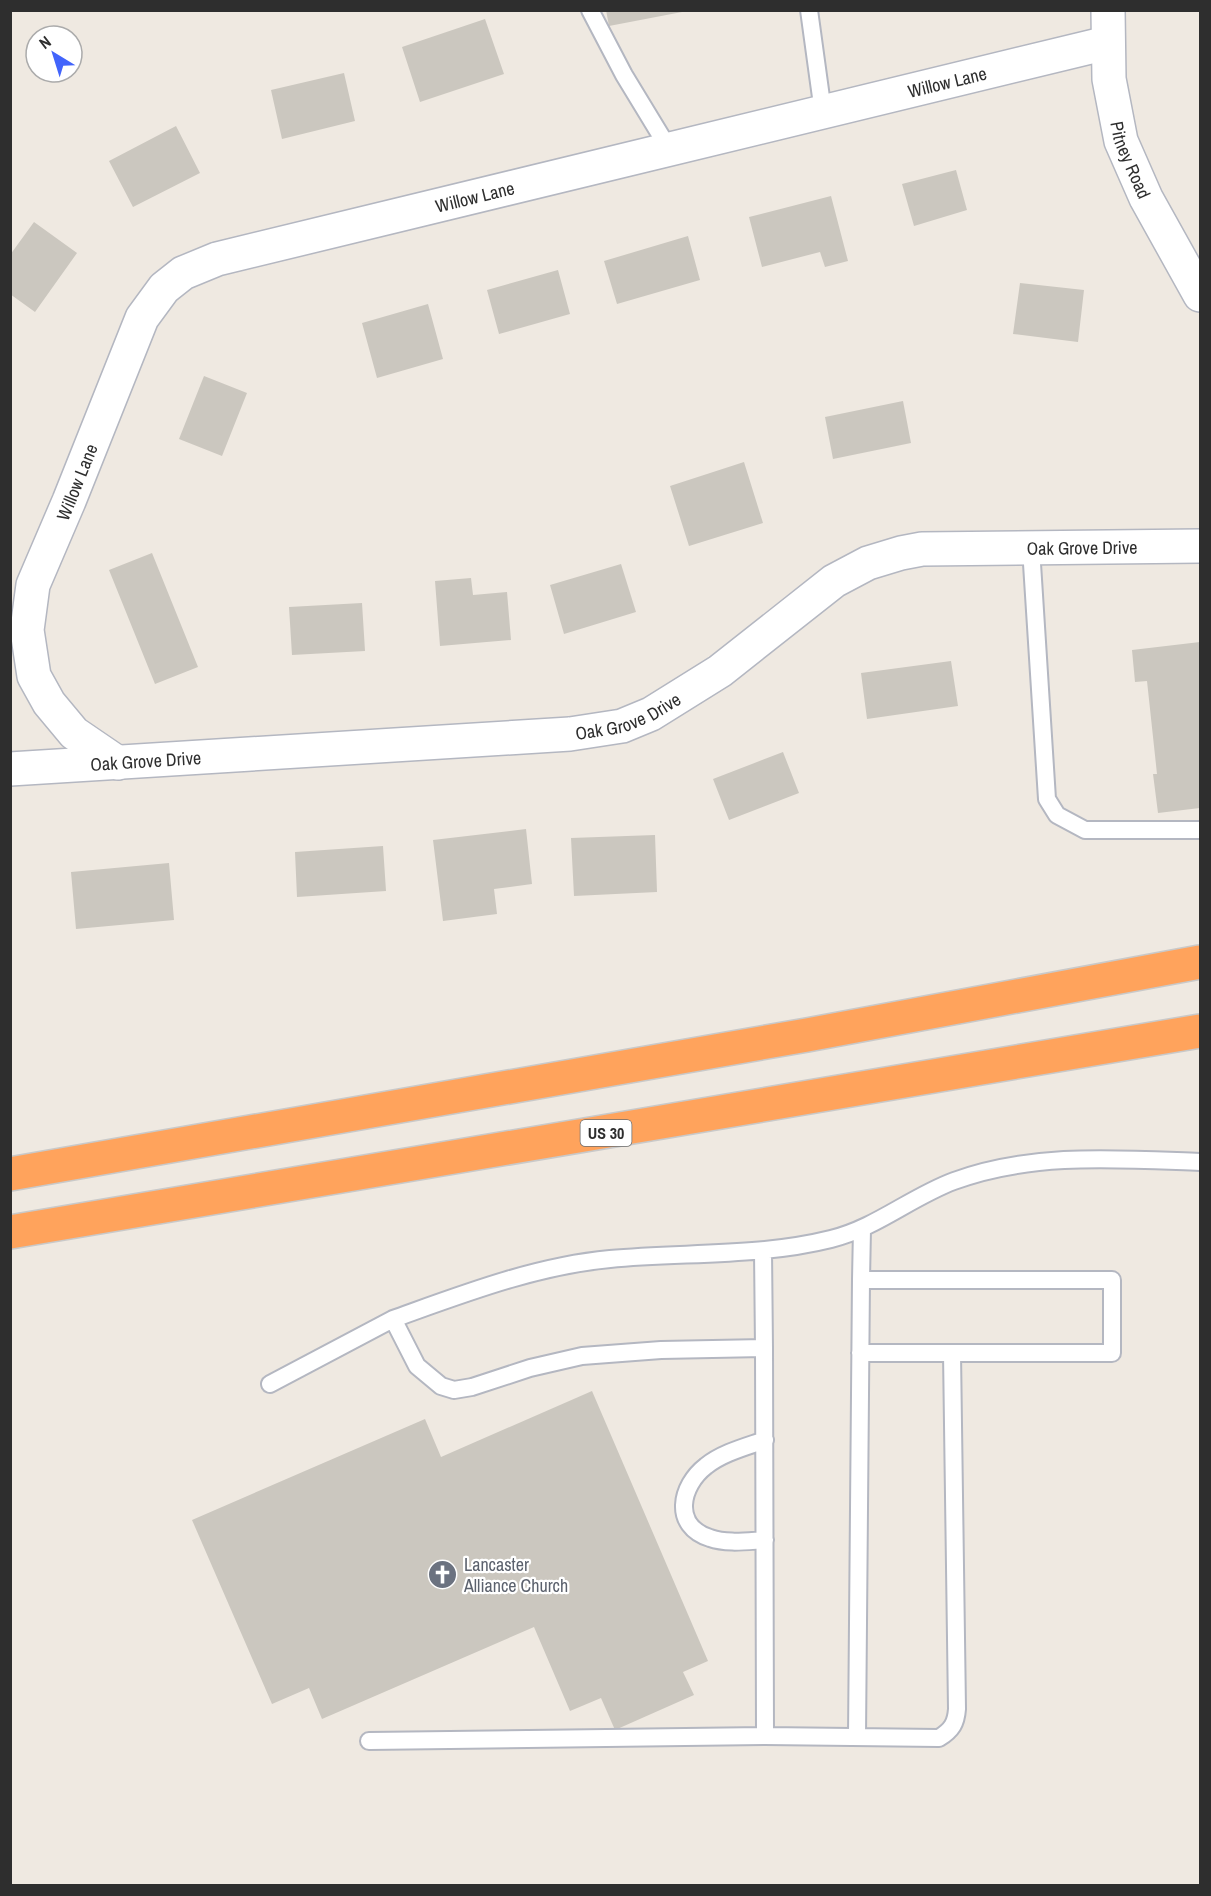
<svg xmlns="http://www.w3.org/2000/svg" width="1211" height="1896" viewBox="0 0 1211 1896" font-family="'Archivo Narrow',sans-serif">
<rect width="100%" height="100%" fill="#efe9e1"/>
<path fill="#cbc7bf" d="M606,10H682V12L609,26Z
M485,19L504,74L420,102L402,47Z
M344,73L355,121L282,139L271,90Z
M176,126L200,173L133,207L109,161Z
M956,170L967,210L914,226L902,184Z
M831,196L848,261L825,267L820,252L762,267L749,217Z
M34,222L77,253L35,312L10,294V255Z
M688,236L700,280L617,304L604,261Z
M558,270L570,314L499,334L487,290Z
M1020,283L1084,290L1078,342L1013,334Z
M428,304L443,359L377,378L362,323Z
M204,376L247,393L222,456L179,439Z
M903,401L911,443L833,459L825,417Z
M744,462L763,523L689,546L670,486Z
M152,553L198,667L155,684L109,570Z
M621,564L636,612L564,634L550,585Z
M471,578L473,595L507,592L511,640L440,646L435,581Z
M362,603L365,651L292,655L289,607Z
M1200,642V808L1158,813L1153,774H1157L1147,681L1135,682L1132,650Z
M951,661L958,706L867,719L861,673Z
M783,752L799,793L729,820L713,779Z
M526,829L532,884L494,889L497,914L443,921L433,840Z
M655,835L657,892L574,896L571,838Z
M383,846L386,891L297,897L295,852Z
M169,863L174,920L76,929L71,872Z
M592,1391L708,1661L683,1672L694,1695L615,1730L601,1698L570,1711L534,1627L322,1719L309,1688L272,1704L192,1520L425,1419L441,1457Z"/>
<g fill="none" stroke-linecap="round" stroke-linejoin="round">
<defs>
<path id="lane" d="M590,10L624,75L669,149
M809,10L823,112
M1031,548L1047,799L1057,815L1085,830H1200
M763,1251L764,1348
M861,1280L862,1229
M860,1353H952
M270,1384L393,1319
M765,1440C745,1447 722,1453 706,1466C680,1486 672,1526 710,1538C727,1544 747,1541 765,1540
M857,1737L861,1280H1112V1353H952L957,1709C956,1723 952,1730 939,1738L765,1736L764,1348L661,1350L582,1356L530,1368L472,1387L454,1390L441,1386L417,1366L393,1319C463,1294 535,1266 610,1259C684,1252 759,1257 831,1239C876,1228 911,1197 954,1181C1032,1152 1119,1159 1200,1162
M369,1741L765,1736"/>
<g id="street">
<path id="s1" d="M118,763L74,733L49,703L34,676L27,630L33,585L69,501L142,318L164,288L183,273L217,259L1107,43"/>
<path id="s2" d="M10,769L570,734L622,726L651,714L720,671L834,581L868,563L901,553L922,549L1200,546"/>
</g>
<g id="secondary">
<path id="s3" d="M1108,10L1109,79L1121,141L1146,198L1200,295"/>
</g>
<path id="highway" d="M10,1174L807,1035L1200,962
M10,1232L1200,1031"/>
</defs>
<use href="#lane" stroke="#b4b7c1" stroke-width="20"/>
<use href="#street" stroke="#b4b7c1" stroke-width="36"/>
<use href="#secondary" stroke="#b4b7c1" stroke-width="36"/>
<use href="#highway" stroke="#c9c9c9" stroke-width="36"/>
<use href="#lane" stroke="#fff" stroke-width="16"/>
<use href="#street" stroke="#fff" stroke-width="33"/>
<use href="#secondary" stroke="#fff" stroke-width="33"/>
<use href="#highway" stroke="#ffa35c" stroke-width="33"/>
</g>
<defs>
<symbol id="church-disc" viewBox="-11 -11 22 22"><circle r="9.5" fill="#6b7280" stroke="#fff"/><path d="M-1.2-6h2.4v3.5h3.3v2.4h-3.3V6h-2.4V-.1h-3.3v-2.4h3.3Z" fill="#fff"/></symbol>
</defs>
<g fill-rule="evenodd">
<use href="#church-disc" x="426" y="1558" width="33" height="33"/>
</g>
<g text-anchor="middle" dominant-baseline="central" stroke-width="4.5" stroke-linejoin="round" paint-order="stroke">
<rect fill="#fff" stroke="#6d6d6d" stroke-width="1.5" x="580.5" y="1120" width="51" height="26" rx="4.5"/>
<g font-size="16" font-weight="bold" fill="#2e2e2e">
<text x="606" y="1133">US 30</text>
</g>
<g font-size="18" fill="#2e2e2e" stroke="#fff">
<text stroke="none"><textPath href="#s1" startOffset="1353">Willow Lane</textPath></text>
<text stroke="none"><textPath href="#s3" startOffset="153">Pitney Road</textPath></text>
<text stroke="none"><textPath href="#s1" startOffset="867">Willow Lane</textPath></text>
<text stroke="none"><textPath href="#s1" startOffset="327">Willow Lane</textPath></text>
<text stroke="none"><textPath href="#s2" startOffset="1126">Oak Grove Drive</textPath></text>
<text stroke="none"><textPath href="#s2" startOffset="622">Oak Grove Drive</textPath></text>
<text stroke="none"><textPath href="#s2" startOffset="136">Oak Grove Drive</textPath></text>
</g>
<g font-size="18" fill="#5b616d" stroke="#fff" text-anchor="start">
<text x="464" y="1564">Lancaster<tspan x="464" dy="21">Alliance Church</tspan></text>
</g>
</g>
<rect width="1211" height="1896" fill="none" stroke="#2e2e2e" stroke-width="24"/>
<g transform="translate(54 54) rotate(322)"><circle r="28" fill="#ffffff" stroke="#ababab" stroke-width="1.5"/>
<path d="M0-4.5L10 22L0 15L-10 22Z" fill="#4264fb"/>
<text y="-9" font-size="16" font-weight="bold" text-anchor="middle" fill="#2e2e2e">N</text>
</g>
</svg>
